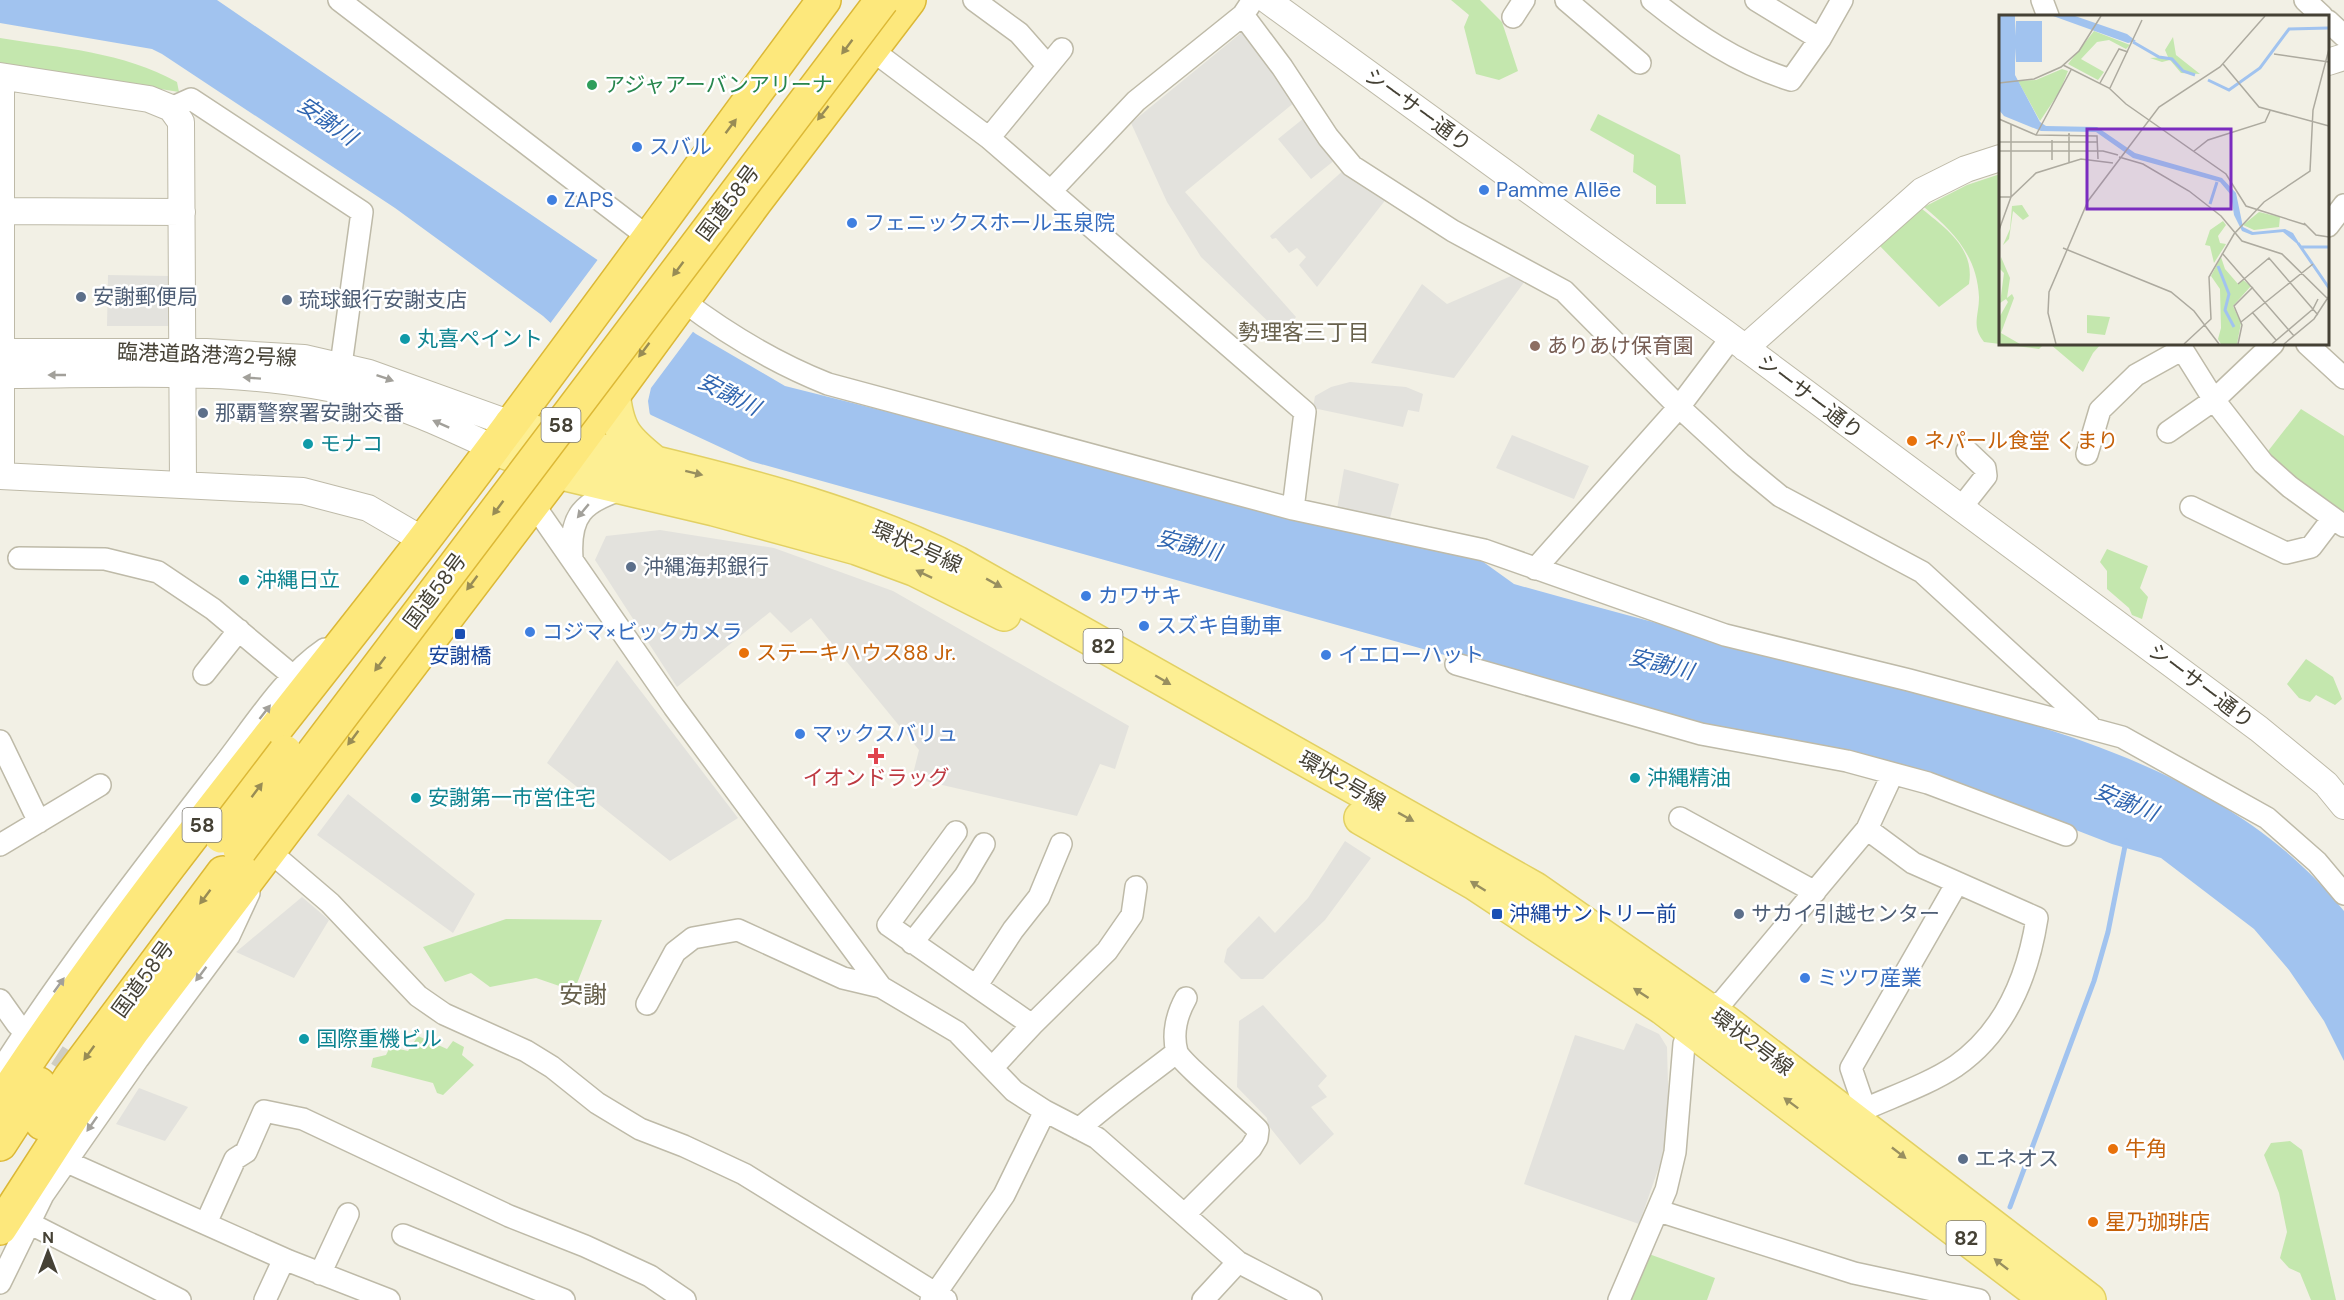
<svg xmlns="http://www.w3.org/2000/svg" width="2344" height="1300" viewBox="0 0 2344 1300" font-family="'DM Sans','Noto Sans JP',sans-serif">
<rect width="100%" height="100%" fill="#f2f0e5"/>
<path fill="#c4e7ae" d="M1451,0H1480L1502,22L1518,71L1499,80L1476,74L1464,27L1469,15Z
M0,38C60,48 124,52 177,82L179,92L0,63Z
M1598,114L1680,155L1686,204H1656V186L1633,172L1634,155L1590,130Z
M2000,174V344H2044L2039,349L1984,342C1971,326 1979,316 1979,297C1977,256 1954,232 1924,207L1967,185Z
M1922,209C1947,229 1975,249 1969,284L1939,307L1878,244Z
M2050,344H2101L2093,353L2083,372Z
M2301,409L2344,436V516L2265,455Z
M2107,549L2148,566L2140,588L2148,597L2142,619L2132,615L2129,608L2107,589V571L2100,562Z
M2306,659L2333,677L2342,699L2335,705L2316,695L2310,702L2299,698L2287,684Z
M506,919L602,920L574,991L536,978L490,987L471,973L445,982L423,947Z
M418,1036L447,1049L453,1041L464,1047L462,1055L474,1065L443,1095L437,1093L433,1083L371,1067L373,1058L386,1055L390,1047L408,1051Z
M2290,1141L2302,1150L2336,1300H2311L2300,1273L2289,1268L2280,1258L2287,1232L2279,1193L2264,1155L2271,1143Z
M1649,1254L1715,1278L1707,1300H1628Z"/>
<path fill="#e3e2dd" d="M1246,32L1295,102L1185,192L1296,317L1282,335L1201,257L1167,202L1131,123L1241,33Z
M1304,118L1335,160L1311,179L1278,139Z
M1346,168L1387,198L1317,287L1299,265L1306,257L1297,248L1289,253L1276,238L1272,239L1270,236Z
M108,275L170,276L169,326H107Z
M1511,276L1525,281L1454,378L1371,363L1422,284L1447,304Z
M1350,382L1406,387L1423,394L1419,412L1408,410L1403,427L1313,408L1315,396L1331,387Z
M1512,435L1589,466L1574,499L1496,468Z
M1344,469L1399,484L1390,518L1337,509Z
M660,530L774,548L893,591L1129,726L1115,769L1100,764L1077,816L912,778L919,750L811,618L791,633L770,612L677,687L595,560L606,536Z
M617,660L738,818L670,861L547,763Z
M348,794L475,894L453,933L317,835Z
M1345,841L1371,858L1325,920L1263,979H1241L1224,962L1227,949L1259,916L1275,933L1308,898Z
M302,897L329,920L294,978L236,952Z
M1263,1005L1327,1076L1318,1086L1327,1097L1311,1107L1334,1134L1300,1165L1268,1125L1267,1118L1237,1087L1239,1021Z
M1636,1023L1659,1034L1667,1047L1669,1122L1660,1164L1639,1224L1524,1184L1575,1035L1624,1050Z
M139,1088L188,1107L165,1141L116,1124Z"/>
<path fill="#a1c3ef" d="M0,0H217L599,261L696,334L785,386L1482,561L1514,584C1627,616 1740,645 1853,675C2028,722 2225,763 2344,911V1061L2324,1021L2289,970L2254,929L2161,858L2112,844L2022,809L1681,721L750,461L651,415L543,316L395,208L162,54L152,49L0,23Z"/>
<path fill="#f2f0e5" d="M599,258L695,329L651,388L648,401L650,416L549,325Z"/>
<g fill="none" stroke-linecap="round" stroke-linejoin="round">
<path stroke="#a1c3ef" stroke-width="5" d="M2010,1207L2094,981L2108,932L2126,841"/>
<path stroke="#cfcdc2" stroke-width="21" stroke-dasharray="21 10" stroke-linecap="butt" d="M31,1038L86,1074"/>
<defs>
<path id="minor" d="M339,0L648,237
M974,0L1019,33L1048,66
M1253,0L1243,15L1282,67L1328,137L1352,166L1453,231L1564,291L1679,407L1740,463L1780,496L1922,572L2090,726
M1566,0L1640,63
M1652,0C1694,34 1739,64 1791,80L1820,39L1842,0
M1756,0L1820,39
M2042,0L2048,16
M2305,0L2322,16
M1513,17L1524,0
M2328,21L2344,36
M872,50L989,138L1305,412L1293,509
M171,108L191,99L362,212L341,365
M989,138L1062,49
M1051,191L1136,101L1243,15
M2328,226L2344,205
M682,300C727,334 775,363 828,384L1293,509L1484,550L1725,635L1909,680L2122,737L2267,818L2317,862L2344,894
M2179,344L2214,400L2263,463L2290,487L2344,526
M2307,344L2344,378
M2168,432L2214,400L2273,344
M2087,454L2100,410L2136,375L2181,350
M527,495L674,707L881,987L957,1032L1014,1091L1045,1111L1097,1138L1238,1262L1311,1300
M2191,507L2286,553L2311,547L2333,518
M1960,509L1986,476L1985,468L1967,451
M19,558L105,559L158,572L213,609L293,676
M572,558C569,515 583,502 623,489
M1535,569L1679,407L1731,338
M1456,664L1701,734L1847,761L1928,783L2066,835
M204,674L239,630
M0,741L39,822
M1680,818L1815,892
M1867,829L1892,775
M956,832L888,925L1032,1025
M0,845L100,785
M268,850L330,903L418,996L444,1014L526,1051L552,1067L597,1103L640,1129L684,1146L744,1174L946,1300
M912,943L965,876L984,844
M977,985L1013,930L1039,897L1061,844
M0,1000L17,1024L31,1038
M647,1004L675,952L693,938L738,930L843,978L881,987
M992,1068L1032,1025L1107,951L1132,915L1136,887
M0,1071C66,968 143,869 218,772C251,731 281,679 325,649
M1855,1116L1865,1109L1851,1068L1957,883
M1079,1129C1110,1101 1144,1078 1177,1052
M65,1161L289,1261L389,1300
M1659,1211L1854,1273L1979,1300
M1185,1214L1251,1148L1257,1138L1258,1130C1246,1117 1178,1060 1177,1052C1172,1034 1177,1014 1186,998
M27,1222L180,1300
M206,1223L235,1159L246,1152L264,1111L303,1119L509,1216L585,1246L650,1276L685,1300
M403,1235L564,1300
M320,1274L348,1214
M0,1283L43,1195L138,1059L229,936L249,893
M265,1300L284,1259
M931,1300L1004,1195L1045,1111
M1203,1300L1238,1262
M1619,1300L1666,1190L1675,1152L1684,1044C1691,1021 1702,1010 1723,1001L1867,829L1913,863L2037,918C2028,976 2006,1031 1956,1066C1929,1084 1894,1096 1865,1109"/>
<path id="tertiary" d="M1267,0L1724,332L2259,729L2326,784L2344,806
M2328,62L2344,57
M0,76L149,99L171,108L181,122L183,484
M1,77V476
M0,211L182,212
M1745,348L1922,191L1966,169L2000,158
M0,352H206L304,358L369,373L511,424
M0,375C119,375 252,365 367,397C412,409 452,429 494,448
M0,476L303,491L368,508L423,540"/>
<path id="primary" d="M613,392C617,431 625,439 655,463
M511,424C559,442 607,452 656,463C759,488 863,515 957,563L1535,889L1727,1023L2089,1300
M494,448L557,472L714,509L857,548L914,569L1004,614
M1361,818L1476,884L1663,1008L2048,1300"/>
<path id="trunk" d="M0,1103C126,910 275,732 416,550C555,369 688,183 824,0
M42,1123L70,1078L223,873
M0,1144L39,1084
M0,1228L77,1109L134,1029L557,472L755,202L909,0"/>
</defs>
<use href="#minor" stroke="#bebaa8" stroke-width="24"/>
<use href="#tertiary" stroke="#bebaa8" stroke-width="28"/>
<use href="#primary" stroke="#e2d063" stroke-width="36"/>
<use href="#trunk" stroke="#dcb836" stroke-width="36"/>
<use href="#minor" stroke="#fff" stroke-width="21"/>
<use href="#tertiary" stroke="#fff" stroke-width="26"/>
<use href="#primary" stroke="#fdef93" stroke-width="33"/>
<use href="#trunk" stroke="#fde87c" stroke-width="33"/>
<defs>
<path id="trunk-bridge" d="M221,836L285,752
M240,850L882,0"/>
</defs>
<use href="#trunk-bridge" stroke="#dcb836" stroke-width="36" stroke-linecap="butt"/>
<use href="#trunk-bridge" stroke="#fde87c" stroke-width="33"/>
</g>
<defs><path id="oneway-solid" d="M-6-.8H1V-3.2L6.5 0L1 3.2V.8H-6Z" transform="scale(1.5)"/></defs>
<g fill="#988c55">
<use href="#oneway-solid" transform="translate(847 47) rotate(127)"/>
<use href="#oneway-solid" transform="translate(823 113) rotate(128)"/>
<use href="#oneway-solid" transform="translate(731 126) rotate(-53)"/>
<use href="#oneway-solid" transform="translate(678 269) rotate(127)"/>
<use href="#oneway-solid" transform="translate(644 350) rotate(127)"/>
<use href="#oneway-solid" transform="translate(498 508) rotate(127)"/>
<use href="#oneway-solid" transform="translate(472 583) rotate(127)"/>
<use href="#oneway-solid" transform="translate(380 664) rotate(127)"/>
<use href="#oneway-solid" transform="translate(353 738) rotate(127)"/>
<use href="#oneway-solid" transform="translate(257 790) rotate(-53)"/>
<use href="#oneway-solid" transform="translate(205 897) rotate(127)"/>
<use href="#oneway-solid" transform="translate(89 1053) rotate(126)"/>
</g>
<g fill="#a2a09a">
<use href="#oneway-solid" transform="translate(57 375) rotate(-180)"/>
<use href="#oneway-solid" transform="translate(252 378) rotate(-176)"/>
<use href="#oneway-solid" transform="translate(385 378) rotate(19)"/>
<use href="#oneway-solid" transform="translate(441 424) rotate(-156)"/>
<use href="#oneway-solid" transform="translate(583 511) rotate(130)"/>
<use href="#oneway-solid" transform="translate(265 712) rotate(-52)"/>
<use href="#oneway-solid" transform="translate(201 974) rotate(127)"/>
<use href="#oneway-solid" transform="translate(59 985) rotate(-54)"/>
<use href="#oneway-solid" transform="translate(92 1124) rotate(125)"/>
</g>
<g fill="#988f5f">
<use href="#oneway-solid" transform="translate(694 473) rotate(14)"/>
<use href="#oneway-solid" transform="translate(924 574) rotate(-154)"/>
<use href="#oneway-solid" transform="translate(994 583) rotate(29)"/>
<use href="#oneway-solid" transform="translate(1163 680) rotate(30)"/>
<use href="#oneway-solid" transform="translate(1406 817) rotate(29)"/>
<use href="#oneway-solid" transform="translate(1478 886) rotate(-148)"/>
<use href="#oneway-solid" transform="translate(1641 993) rotate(-147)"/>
<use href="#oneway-solid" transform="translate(1791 1103) rotate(-143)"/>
<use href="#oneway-solid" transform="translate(1899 1153) rotate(38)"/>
<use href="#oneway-solid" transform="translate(2001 1264) rotate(-142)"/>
</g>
<circle fill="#2e9e5b" stroke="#fff" stroke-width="2" cx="592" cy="85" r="6"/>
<g fill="#3f7fe0" stroke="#fff" stroke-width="2">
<circle cx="637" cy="147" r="6"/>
<circle cx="1484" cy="190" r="6"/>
<circle cx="552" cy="200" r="6"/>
<circle cx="852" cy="223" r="6"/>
<circle cx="1086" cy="596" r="6"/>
<circle cx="1144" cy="626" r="6"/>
<circle cx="530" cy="632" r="6"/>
<circle cx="1326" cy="655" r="6"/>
<circle cx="800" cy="734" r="6"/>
<circle cx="1805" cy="978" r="6"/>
</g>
<g fill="#5c6f8a" stroke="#fff" stroke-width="2">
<circle cx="81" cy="297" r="6"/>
<circle cx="287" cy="300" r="6"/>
<circle cx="203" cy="413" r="6"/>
<circle cx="631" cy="567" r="6"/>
<circle cx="1739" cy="914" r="6"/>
<circle cx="1963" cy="1159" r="6"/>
</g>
<g fill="#0f9aa8" stroke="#fff" stroke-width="2">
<circle cx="405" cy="339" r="6"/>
<circle cx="308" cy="444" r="6"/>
<circle cx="244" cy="580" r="6"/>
<circle cx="1635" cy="778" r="6"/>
<circle cx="416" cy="798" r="6"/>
<circle cx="304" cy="1039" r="6"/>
</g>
<circle fill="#8d6e63" stroke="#fff" stroke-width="2" cx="1535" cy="346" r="6"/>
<g fill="#e8710a" stroke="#fff" stroke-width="2">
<circle cx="1912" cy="441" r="6"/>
<circle cx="744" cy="653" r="6"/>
<circle cx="2113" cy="1149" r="6"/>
<circle cx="2093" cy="1222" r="6"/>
</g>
<g fill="#1a4fb4" stroke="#fff" stroke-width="2">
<rect x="454" y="628" width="12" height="12" rx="3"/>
<rect x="1491" y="908" width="12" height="12" rx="3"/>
</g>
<path fill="#e0444e" stroke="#fff" stroke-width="2" d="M873 747h6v6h6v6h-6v6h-6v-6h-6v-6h6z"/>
<g text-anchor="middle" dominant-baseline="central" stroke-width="5" stroke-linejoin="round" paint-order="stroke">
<g fill="#fff" stroke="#7d7a72" stroke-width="1.5">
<rect x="541.5" y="408" width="39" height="34" rx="4.5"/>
<rect x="1083.5" y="629" width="39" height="34" rx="4.5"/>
<rect x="182.5" y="808" width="39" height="34" rx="4.5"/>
<rect x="1946.5" y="1221" width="39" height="34" rx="4.5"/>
</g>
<g font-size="20" font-weight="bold" fill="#454135">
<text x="561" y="425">58</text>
<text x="1103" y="646">82</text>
<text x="202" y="825">58</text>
<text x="1966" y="1238">82</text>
</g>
<g font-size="21" fill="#27864d" stroke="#fff" text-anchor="start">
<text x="604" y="85">アジャアーバンアリーナ</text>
</g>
<g font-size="21" fill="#454135" stroke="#fff">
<text transform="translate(1418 110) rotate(36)">シーサー通り</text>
<text transform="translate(728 203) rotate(-53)">国道58号</text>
<text transform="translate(207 355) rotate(2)">臨港道路港湾2号線</text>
<text transform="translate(1810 397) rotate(37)">シーサー通り</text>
<text transform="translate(917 547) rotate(24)">環状2号線</text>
<text transform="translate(435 591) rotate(-53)">国道58号</text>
<text transform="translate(2201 686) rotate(37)">シーサー通り</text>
<text transform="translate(1342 781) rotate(30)">環状2号線</text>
<text transform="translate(143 979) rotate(-54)">国道58号</text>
<text transform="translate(1752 1042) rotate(37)">環状2号線</text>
</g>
<g font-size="21" fill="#366cbe" stroke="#fff" text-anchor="start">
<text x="649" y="147">スバル</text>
<text x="1496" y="190">Pamme Allēe</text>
<text x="564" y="200">ZAPS</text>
<text x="864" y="223">フェニックスホール玉泉院</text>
<text x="1098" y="596">カワサキ</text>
<text x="1156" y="626">スズキ自動車</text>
<text x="542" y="632">コジマ×ビックカメラ</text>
<text x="1338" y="655">イエローハット</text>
<text x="812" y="734">マックスバリュ</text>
<text x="1817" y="978">ミツワ産業</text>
</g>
<g font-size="21" fill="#4e5e75" stroke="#fff" text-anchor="start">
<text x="93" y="297">安謝郵便局</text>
<text x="299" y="300">琉球銀行安謝支店</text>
<text x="215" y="413">那覇警察署安謝交番</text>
<text x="643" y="567">沖縄海邦銀行</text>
<text x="1751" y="914">サカイ引越センター</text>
<text x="1975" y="1159">エネオス</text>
</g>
<g font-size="21" fill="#0d838f" stroke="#fff" text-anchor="start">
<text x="417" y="339">丸喜ペイント</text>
<text x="320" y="444">モナコ</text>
<text x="256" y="580">沖縄日立</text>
<text x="1647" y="778">沖縄精油</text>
<text x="428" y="798">安謝第一市営住宅</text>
<text x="316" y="1039">国際重機ビル</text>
</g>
<g font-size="21" fill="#785e54" stroke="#fff" text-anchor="start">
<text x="1547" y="346">ありあけ保育園</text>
</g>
<g font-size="21" fill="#c56008" stroke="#fff" text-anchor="start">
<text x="1924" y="441">ネパール食堂 くまり</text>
<text x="756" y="653">ステーキハウス88 Jr.</text>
<text x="2125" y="1149">牛角</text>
<text x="2105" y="1222">星乃珈琲店</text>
</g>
<g font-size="21" fill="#164399" stroke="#fff">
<text x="460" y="656">安謝橋</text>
<text x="1509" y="914" text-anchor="start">沖縄サントリー前</text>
</g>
<g font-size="21" fill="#be3a42" stroke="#fff">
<text x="876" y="778">イオンドラッグ</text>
</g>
<g font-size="22" font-style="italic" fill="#2f65b0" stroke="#fff">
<text transform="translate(327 121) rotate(35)">安謝川</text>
<text transform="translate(729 394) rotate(27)">安謝川</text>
<text transform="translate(1189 545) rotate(14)">安謝川</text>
<text transform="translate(1661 664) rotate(14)">安謝川</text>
<text transform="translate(2126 802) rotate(22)">安謝川</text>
</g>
<g font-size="22" fill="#68614c" stroke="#fff">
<text x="1304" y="332">勢理客三丁目</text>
</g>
<g font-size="24" fill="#68614c" stroke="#fff">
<text x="583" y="994">安謝</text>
</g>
</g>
<g transform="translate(1999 15)">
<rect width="330" height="330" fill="#f2f0e5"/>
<path d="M95,16L131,30L127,34L110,25L98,27L82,44L105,57L99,65L69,49ZM174,22L177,40L201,59L182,58L171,45L163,47L151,43L169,42L166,35ZM63,54L69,56L61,76L41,106L19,66L37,65ZM23,190L30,201L24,205L14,196L10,224L4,230L11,214L13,191ZM260,197L281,202L280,212L255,215L244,210ZM224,206L227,210L219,221L221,228L227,229L215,248L211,231L206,230L211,215ZM2,242L11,263L8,283L13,279L15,283L2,318L21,329H0L1,301L9,287L7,284L1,288L5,258L0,253ZM222,242L226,254L239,269L244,265L252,271L234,291L242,308L238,329H222L219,324L222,313L221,274L212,261ZM88,300L111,302L106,320L88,318Z" fill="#c4e7ae"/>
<path d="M0,1H16V21L17,6H43V47H17L16,33V60L41,107L47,111L98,112L136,138L223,163L237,178L244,212L254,217L286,214L294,218L303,233L284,217L253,220L243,216L235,200L232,180L221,167L134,143L97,117L42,116L5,101L0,95ZM54,1H76L128,19L137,26L129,28Z" fill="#a1c3ef"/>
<path fill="none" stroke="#a1c3ef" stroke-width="3" d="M134,27L160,42L173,44L184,56L196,60M209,65L230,75L261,53L290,14L330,13M211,189L218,167M299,228L330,273M301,232H330M219,251L230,279L226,295L235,312"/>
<path fill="none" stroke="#adaa9f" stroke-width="1.5" d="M275,39L330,47M224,49L260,92L330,111M64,50L110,73L127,89L227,159L247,191L307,210M0,68L35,64L62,52L80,36L102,1M101,68L120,34L129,37M111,73L143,5M0,104L37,120L98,121L99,144M70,118V147M37,120L72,55M53,125V145M0,127H99M0,136H104L119,140M195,136L209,125L266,107L271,96M120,142L144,149L190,176L222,201L243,226L283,239L330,285M0,182H12V109M305,208L317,220L330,222M0,215L12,182L37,158L82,144L114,148M64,233L172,277L195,296L220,329M223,238L295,321M239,269L270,243L319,300M253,297L277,325M242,307L314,249M57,329L49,298L50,277L89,186L160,92L221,52L266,1M185,329L212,304L210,262L235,219L265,187L311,156L314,95L330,34M239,329L243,310L235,291L254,272M273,329L314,294L319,284M285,329L315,304L330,281"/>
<path fill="#7b2cbf" fill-opacity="0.15" stroke="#7b2cbf" stroke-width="3" d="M88,114H232V194H88Z"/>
<rect width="330" height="330" fill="none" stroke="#454135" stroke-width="3"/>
</g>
<g transform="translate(48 1252)" stroke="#ffffff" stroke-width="4.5" paint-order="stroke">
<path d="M0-4.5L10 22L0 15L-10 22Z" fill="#454135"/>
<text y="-9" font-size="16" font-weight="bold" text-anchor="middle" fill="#454135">N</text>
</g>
</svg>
